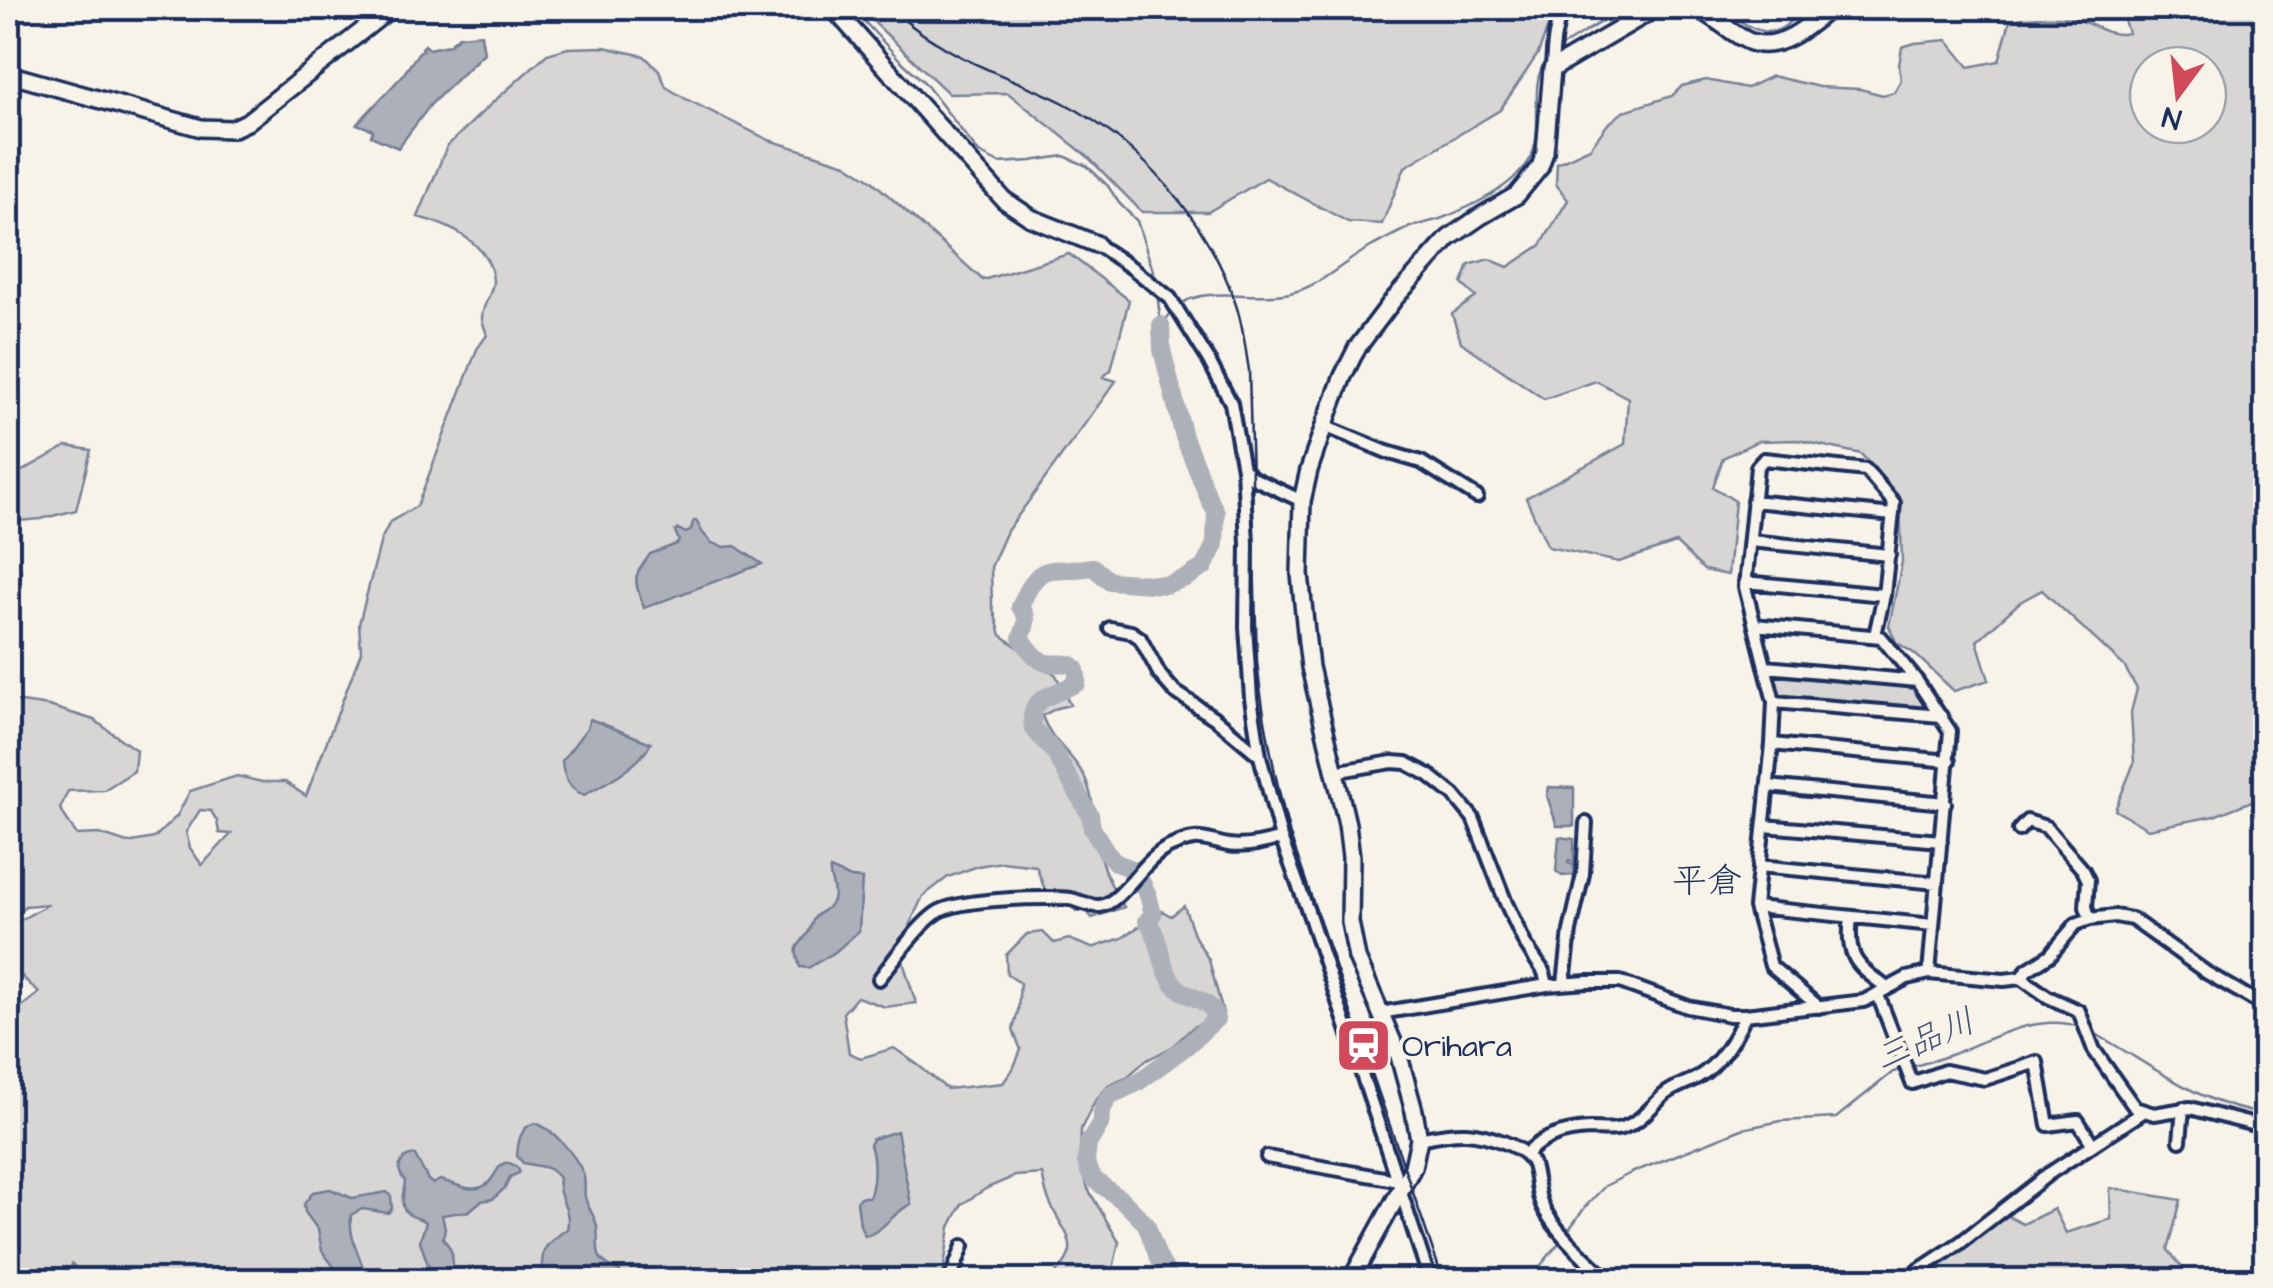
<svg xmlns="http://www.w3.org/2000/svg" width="2273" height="1288" viewBox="0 0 2273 1288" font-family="'Architects Daughter','Klee One',sans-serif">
<rect width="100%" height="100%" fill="#f7f3e8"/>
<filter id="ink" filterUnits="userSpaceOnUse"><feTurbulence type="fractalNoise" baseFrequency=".01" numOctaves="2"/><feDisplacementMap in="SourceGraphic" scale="20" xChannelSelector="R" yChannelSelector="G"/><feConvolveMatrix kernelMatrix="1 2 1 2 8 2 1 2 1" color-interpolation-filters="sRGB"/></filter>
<g filter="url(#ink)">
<path fill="#d7d6d4" stroke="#798299" stroke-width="2.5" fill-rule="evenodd" d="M859,8H1555L1538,54L1500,110L1405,167L1382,224L1348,222L1266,178L1208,212H1142L1087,156L1008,93L949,94Z
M2130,8H2266L2265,779L2252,801L2214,816L2148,829L2115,810L2134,763L2131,712L2137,689L2124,666L2042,590L2020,602L1977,641L1989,680L1954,691L1915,654L1896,642L1889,626L1902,562L1900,499L1861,454L1798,440L1758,441L1723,458L1713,487L1735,501L1728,575L1704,570L1676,543L1619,562L1548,547L1526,498L1625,444L1628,398L1596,381L1544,399L1461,342L1452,314L1476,297L1462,284L1469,265L1489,259L1508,267L1541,245L1568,200L1556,184L1557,163L1590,148L1607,125L1624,111L1672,96L1682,86L1706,80L1747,88L1772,76L1819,87L1860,89L1883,95L1894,92L1901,80L1899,65L1902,47L1915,43L1947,40L1969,67L1999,61L2010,21C2023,16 2069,15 2082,21C2098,27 2110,37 2128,33L2123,17ZM2148,65H2208V125H2148Z
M604,47L644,56L659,70L666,87L686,99L769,140L846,164L871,180L983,280L1069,254L1129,300L1111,370L1103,377L1116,381L1007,531L991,567L992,605L1001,635L1056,675L1070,705L1057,708L1042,716C1052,744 1076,756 1086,780C1095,803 1095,826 1099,850C1102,871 1114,890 1124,907L1092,918L1086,910L1076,911L1058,892L1045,890L1036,866L1002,862L978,866L948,877L923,896L909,926L915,932L902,946L904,965L916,1003L885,1007L857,997L843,1013L849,1053L861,1058L894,1048L918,1065L947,1089L1003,1083L1013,1069L1021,1050L1013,1030L1018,1011L1020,983L1007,974L1006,955L1027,934L1043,932L1054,943L1069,939L1092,948L1122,938L1162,911L1171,916L1184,906L1195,937L1209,960L1223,1013L1193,1027L1172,1047L1145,1061L1126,1078L1108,1086L1095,1101L1081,1129L1080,1159L1088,1189L1119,1242L1113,1269L1118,1280H1048C1090,1245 1062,1235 1048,1198C1045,1191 1044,1182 1042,1174L1015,1176L987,1188L962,1204L950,1227L942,1280H88L72,1264L68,1278L70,1280H8V1017L39,993L8,963V927L49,904L25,906L8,923V700L49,706L94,720L136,750L134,771L104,790L68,791L60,809L77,835L100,834L127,843L154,838L177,816L190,791L237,776L262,782H285L306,796L361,652L359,624L381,540L390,522L417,506L477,349L487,335C485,329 483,324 482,319C481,306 493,294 493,281C491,243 449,225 418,217L447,146L490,105L547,54L568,48ZM200,810L211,811L217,821L219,833L231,834L202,865L190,848L186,832Z
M67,446L91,450L76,510L41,519L8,522V473L22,471Z
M8,545L21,570L18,601L8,619Z
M1777,672L1911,685L1930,708L1928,713L1782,699L1779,697L1772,675Z
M2110,1188L2181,1200L2168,1250L2186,1272H2266L2265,1280H1914L2006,1215L2023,1224L2054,1209L2066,1233L2111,1219Z"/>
<path fill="#acb0b9" stroke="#727c95" stroke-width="2.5" d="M481,34L484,53L431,104L398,148L371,136L373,130L357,124L403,75L419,52L423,50L422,48L425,45L429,49L449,45L459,36Z
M696,520L702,532L712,543L725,547L735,546L762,564L644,608C641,599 634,584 637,575C639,568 646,561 650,554L677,544L679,541L675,531L678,529L686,533L691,530L693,522Z
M590,719L651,743C639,767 607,782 584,795C569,790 563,775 562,761L587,728Z
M1549,787L1574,788V826H1557L1547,796Z
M1559,837L1574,839V862L1569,860L1568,863L1574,865V875L1562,876L1556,871Z
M830,869L851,878L862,879L859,931L835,952L808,968L800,967C792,942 799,949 809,931C812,925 811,921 816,916C822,910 830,909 833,900C837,889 828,879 830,869Z
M535,1123C554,1129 575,1155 583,1173C586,1181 584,1189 585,1197C587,1207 595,1216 597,1226C600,1250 590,1259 620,1271L624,1280H597L587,1274L576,1273L558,1278L556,1280H538C542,1271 542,1264 543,1254C546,1242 558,1236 567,1229C572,1209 556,1198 559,1178C549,1164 538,1167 523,1163L517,1156C518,1142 520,1127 535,1123Z
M897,1131L911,1204C892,1213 882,1233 865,1236L860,1225L857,1201L860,1197H869C875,1184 875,1158 870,1145L872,1139Z
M415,1155L428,1180L433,1184L440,1180C454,1183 467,1192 482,1187C498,1182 497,1149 519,1169V1173L510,1177L505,1188L493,1199L481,1201L469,1211L442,1215L445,1228L443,1238C460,1260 448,1258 454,1280H433L420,1241L426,1222C421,1219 416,1218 412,1216C397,1210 404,1193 405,1181C395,1169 399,1157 415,1155Z
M330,1189L352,1198L387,1192L391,1196L392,1209L388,1213L362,1209L351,1215C348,1239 362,1259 367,1280H342L341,1276L322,1251L318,1230L305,1212L304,1204L313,1192Z"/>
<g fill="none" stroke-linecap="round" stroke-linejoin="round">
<path stroke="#727c95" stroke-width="2.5" d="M852,8L899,59L924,82L979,153L999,163L1031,161L1064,156L1087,166L1108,186L1119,203L1137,221L1156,280
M1724,8C1748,30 1780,48 1798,8
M1556,50L1623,8
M1157,293L1161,325
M1179,305C1208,285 1254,301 1290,293C1321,286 1343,262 1369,248C1382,241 1397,233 1410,227C1420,224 1430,222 1440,219C1469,208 1503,192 1524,168C1551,136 1524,88 1547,59
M1161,325L1173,311
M2092,1032C2148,1062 2201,1107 2266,1114
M1911,1067C1924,1063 1937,1060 1950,1055C1989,1040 2037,1012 2080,1027
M1567,1232L1586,1206L1605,1186L1631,1173L1742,1129L1781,1121L1836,1118L1893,1072L1904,1069
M1529,1280L1563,1238"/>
<path stroke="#acb0b9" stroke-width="18" d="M1161,325L1162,350L1184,437L1209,499L1216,512L1215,544L1204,567L1186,578L1165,585L1109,581L1093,567C1048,574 1041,557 1020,607C1030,618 1026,625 1021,638C1028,646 1035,661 1047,663C1063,666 1079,656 1077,683L1042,699L1035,706L1032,716L1033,728L1054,752L1090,815L1092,828L1107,853L1116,863L1135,870L1148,895L1153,914L1147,921C1162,939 1159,964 1173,983C1186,1000 1212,997 1216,1019L1188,1045L1137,1083L1111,1095L1103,1107L1100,1124L1088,1144L1086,1162L1089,1172L1096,1181L1122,1200L1146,1224L1158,1257L1171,1280"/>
<defs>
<path id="street" d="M1552,69C1553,47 1554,27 1564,8
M1096,244L1132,268L1170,298L1208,359L1231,403L1243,469L1247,543L1246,627L1251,698L1260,756L1281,838L1309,914L1430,1280
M1324,426L1387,452L1421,462L1477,497
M1243,469L1253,478L1302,501
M1753,501L1893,515
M1750,541L1889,555
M1745,582L1884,595
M1755,625L1881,637L1917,681L1950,731L1929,973
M1110,628L1131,632L1140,638L1160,675L1174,691L1216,719L1260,756
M1766,667L1917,681
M1774,702L1941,716
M1772,744L1949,761
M1334,772L1392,762L1406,763L1429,775L1454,795L1473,818L1506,903L1525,944L1544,972L1547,985
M1768,786L1945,803
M1764,826L1941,841
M2019,830L2027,821L2046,827L2083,870L2088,880L2086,907L2090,919
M1759,866L1937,883
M1755,907L1933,925
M1851,917C1846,958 1856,965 1887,988
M2021,978L2027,970L2050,955L2076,924L2090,919L2115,916L2132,919L2207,973L2266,1007
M879,979C893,961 921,921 940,911C961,900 1023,898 1047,898C1055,898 1063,898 1070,899C1081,901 1090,907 1100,906C1122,903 1144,858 1169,847C1198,834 1200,839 1228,845C1246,848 1265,843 1281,838
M1564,983L1570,931L1583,874L1586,823
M1878,995L1912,1083L1945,1071L1985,1079L2037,1062L2048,1125L2078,1121L2093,1145
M1819,1007L1771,966L1755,907L1772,744L1774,702L1745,587L1757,467L1764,459L1866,470L1894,503L1884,595L1875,635
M1380,1013L1547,985L1587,982H1620L1688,1007L1730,1015H1745L1864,1001L1907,978L1929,973L2004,980L2021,978L2048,997L2079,1011L2094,1050L2135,1108L2154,1114L2190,1108L2266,1128
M1419,1139C1434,1136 1450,1132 1466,1133C1484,1134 1527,1146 1533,1165C1538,1181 1536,1196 1545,1211C1560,1237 1587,1259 1608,1280
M2180,1141L2183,1108
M1526,1154C1543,1136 1566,1130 1590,1129C1600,1129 1612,1131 1621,1128C1640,1123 1650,1108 1664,1095C1675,1086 1686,1084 1698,1077C1719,1065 1736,1037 1745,1015
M1267,1157L1395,1180
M950,1280L963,1246
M1156,1280H1157
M1904,1280L1960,1243L2050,1173L2143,1112"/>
<path id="secondary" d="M833,8L1004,200L1031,218L1096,244
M1696,8C1715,16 1735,37 1751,42C1781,52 1809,25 1830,8
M8,74L201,128L232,129L247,122L391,8
M1351,1280L1413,1167L1419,1139L1414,1111L1399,1056L1357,958L1350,922L1351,857L1347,824L1310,667L1307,642L1300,574L1302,501L1309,470L1324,426L1343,376L1357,348L1394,299L1449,238L1481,216L1517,195L1540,167L1545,152L1552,69L1656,8"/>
</defs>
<use href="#street" stroke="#1b2f5e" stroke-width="18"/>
<use href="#secondary" stroke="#1b2f5e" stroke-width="22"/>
<use href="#street" stroke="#f7f3e8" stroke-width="10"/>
<use href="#secondary" stroke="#f7f3e8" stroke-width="15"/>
<path stroke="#1b2f5e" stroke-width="2.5" d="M890,8C905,21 921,34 939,44C978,69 1023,82 1064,103C1141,144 1207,219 1235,302C1243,324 1245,347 1249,370L1257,662C1263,721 1275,778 1290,835L1443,1280"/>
</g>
</g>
<defs>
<symbol id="station-square" viewBox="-11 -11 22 22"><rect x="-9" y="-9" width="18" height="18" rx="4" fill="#d1495b" stroke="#f7f3e8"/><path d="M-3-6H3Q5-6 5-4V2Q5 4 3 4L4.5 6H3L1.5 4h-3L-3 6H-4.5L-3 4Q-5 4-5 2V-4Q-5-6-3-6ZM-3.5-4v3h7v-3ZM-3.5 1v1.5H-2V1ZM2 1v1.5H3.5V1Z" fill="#fff"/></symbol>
</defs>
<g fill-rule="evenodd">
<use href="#station-square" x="1332" y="1014" width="63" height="63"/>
</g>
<g text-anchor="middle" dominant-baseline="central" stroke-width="8" stroke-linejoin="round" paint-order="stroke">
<g font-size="32" fill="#1b2f5e" stroke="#f7f3e8" text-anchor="start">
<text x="1402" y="1046">Orihara</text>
</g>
<g font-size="35" fill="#1b2f5e" stroke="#f7f3e8">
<text x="1707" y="881">平倉</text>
</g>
<g font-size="35" font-style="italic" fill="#465679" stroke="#f7f3e8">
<text transform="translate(1925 1040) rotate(-23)">三品川</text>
</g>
</g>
<rect width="2273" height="1288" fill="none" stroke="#f7f3e8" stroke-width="40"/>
<rect x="20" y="20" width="2233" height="1248" fill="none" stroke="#1b2f5e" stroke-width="4" filter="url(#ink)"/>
<g transform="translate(2178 95) rotate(195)"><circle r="48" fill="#f7f3e8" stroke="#9fa5b1" stroke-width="2.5"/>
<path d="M0-8L18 38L0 25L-18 38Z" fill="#d1495b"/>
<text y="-15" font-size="28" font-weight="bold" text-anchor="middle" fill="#1b2f5e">N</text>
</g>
</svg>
